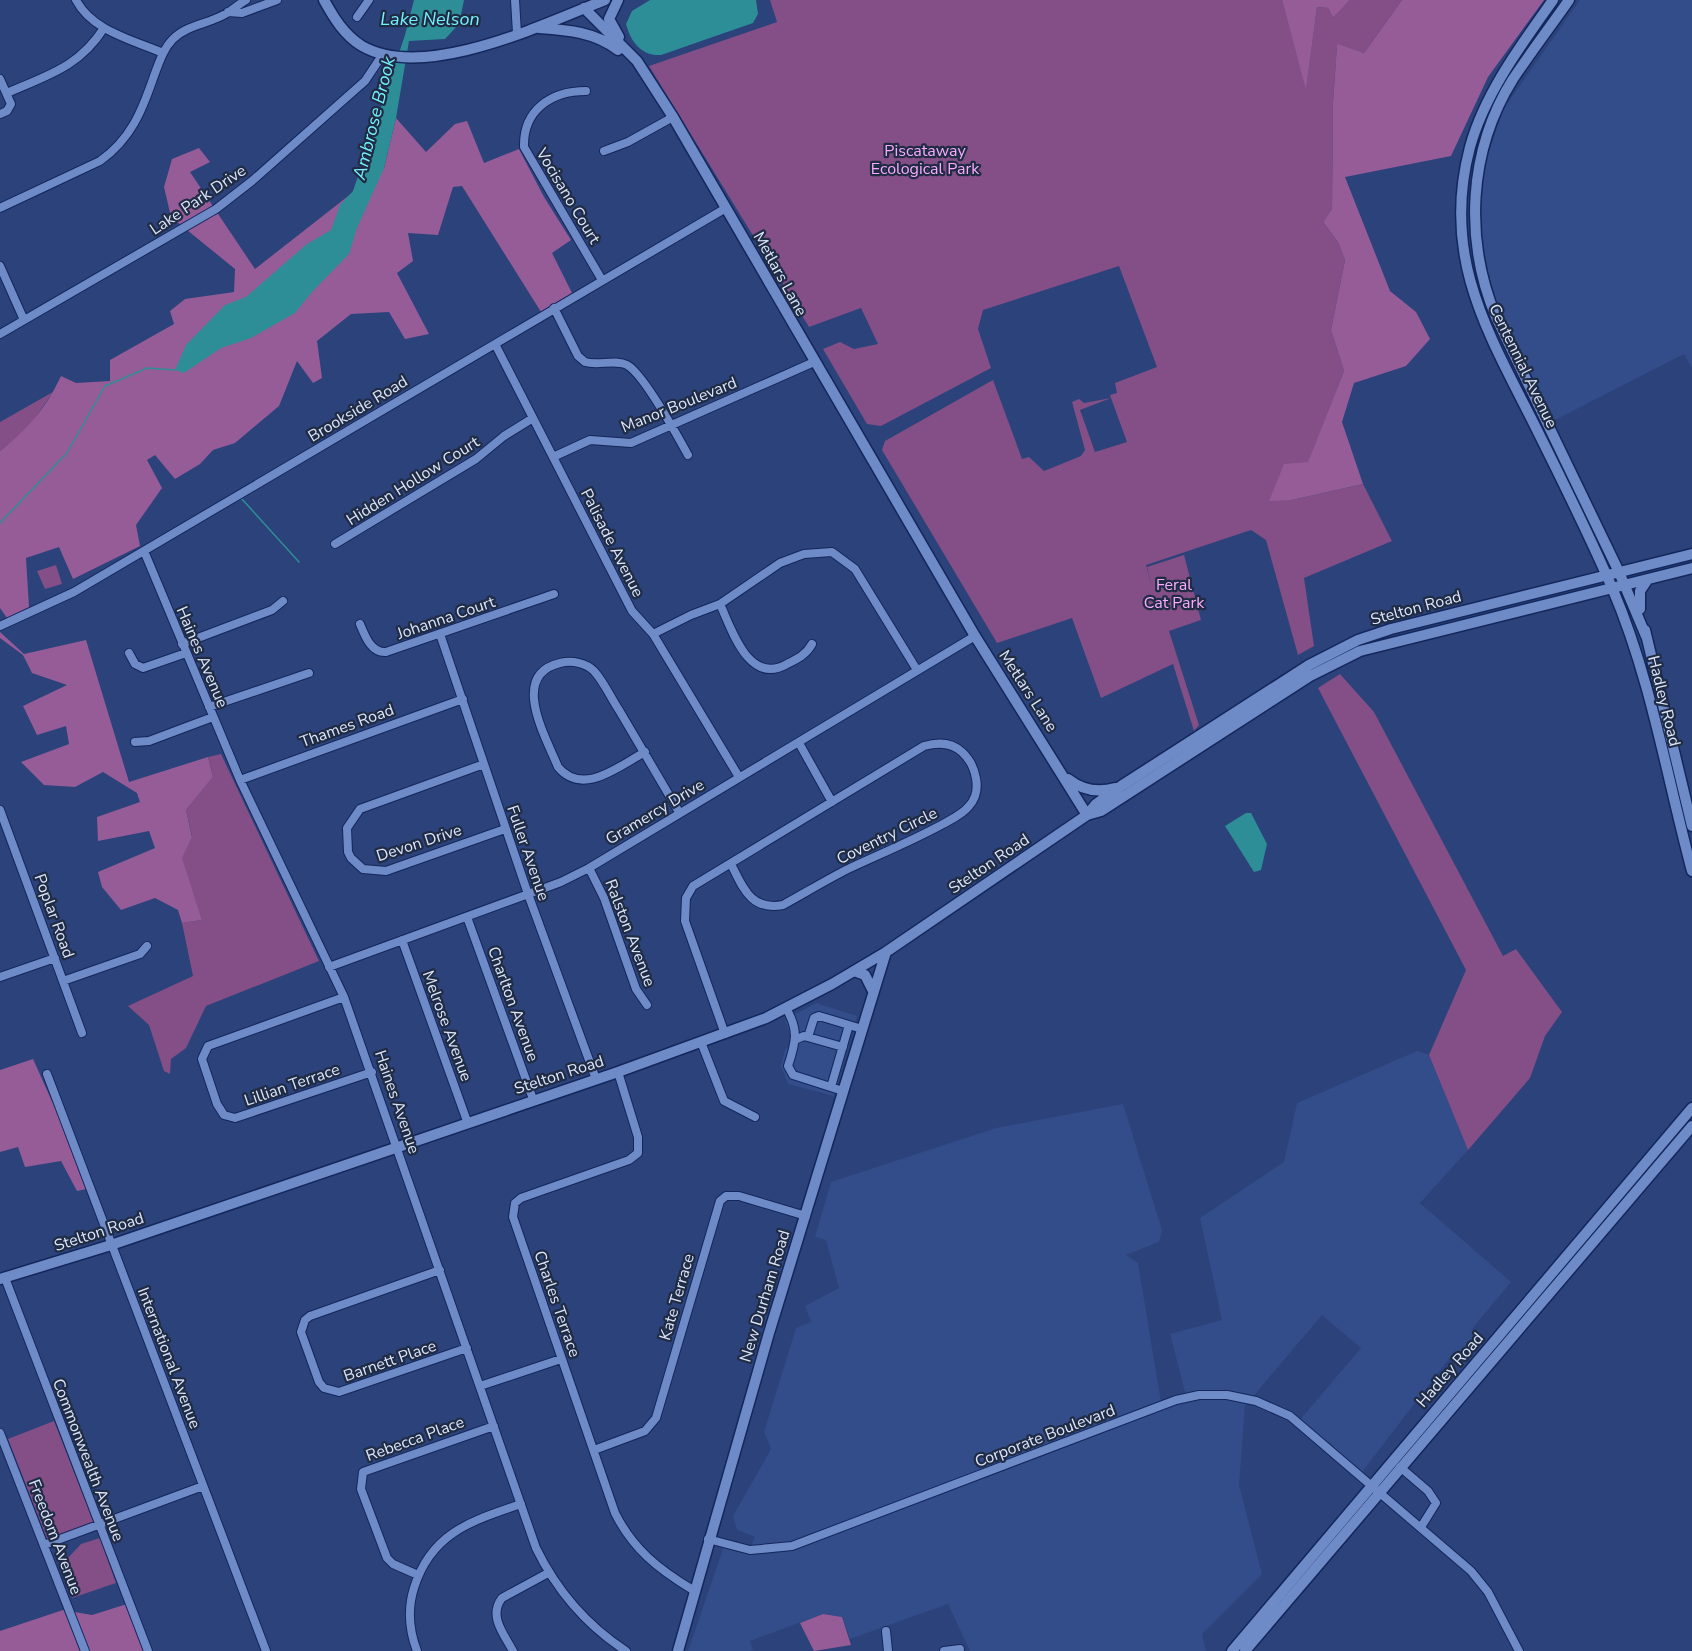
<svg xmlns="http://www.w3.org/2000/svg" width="1692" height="1651" viewBox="0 0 1692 1651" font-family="'Nunito Sans',sans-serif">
<rect width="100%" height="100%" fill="#2b427a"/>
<path fill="#334d8a" d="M1580,0H1692V368L1684,354L1555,420L1500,312L1488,280L1478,211L1485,163L1504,108Z
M816,1003L857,1016L834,1096L788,1084L781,1066L785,1049L793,1045L785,1020Z
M1417,1051L1429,1055L1468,1150L1420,1203L1511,1282L1472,1329L1478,1336L1461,1357L1454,1352L1359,1476L1299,1421L1361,1348L1322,1315L1245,1406L1239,1485L1262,1574L1202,1634L1206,1651H970L948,1604L850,1639L842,1617L823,1614L750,1641L753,1650L749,1651H688L724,1546L749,1551L755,1537L737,1530L733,1516L771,1449L764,1432L796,1328L811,1322L805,1306L839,1288L826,1240L815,1237L831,1182L996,1128L1123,1104L1162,1230L1159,1242L1126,1255L1138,1263L1162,1408L1187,1400L1170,1334L1222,1320L1200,1218L1284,1162L1297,1103Z"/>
<path fill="#834f86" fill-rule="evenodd" d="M770,0H1282L1306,88L1317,7L1328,8L1333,18L1350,0H1402L1364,53L1337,45L1333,103L1332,209L1323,222L1338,242L1345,260L1331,330L1344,371L1308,463L1269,500H1292L1363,484L1392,541L1304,578L1314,646L1298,655L1266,540L1251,530L1146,565L1152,586L1147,567L1184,555L1201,620L1169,631L1199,725L1194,731L1173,664L1101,698L1072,618L997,643L882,450L885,441L993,380L1022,459L1029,457L1044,471L1081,456L1085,450L1072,402L1079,399L1084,403L1111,398L1110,395L1117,393L1115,383L1157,367L1119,266L983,310L978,329L991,368L881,426L867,424L823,349L840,342L854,349L878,344L861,308L809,327L649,66L777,22ZM1111,398L1127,442L1095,452L1080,410Z
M53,392L27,430L0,451V422Z
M56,565L62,584L45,589L37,571Z
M1340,674L1374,712L1503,956L1516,949L1562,1012L1545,1036L1530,1078L1468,1150L1429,1055L1466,970L1318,688Z
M221,754L319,961L206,1006L186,1048L171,1059L170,1074L164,1071L149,1025L128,1006L193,976L182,923L202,920L181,858L192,836L186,810L213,777L208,757Z
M54,1421L94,1523L48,1541L8,1439Z
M100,1538L116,1583L72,1598L66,1583L67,1559L81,1544Z"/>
<path fill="#955c98" d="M1282,0H1350L1333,18L1328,8L1317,7L1306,90Z
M1402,0H1544L1488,77L1451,156L1345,177L1390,291L1416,312L1430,339L1406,366L1354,383L1342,422L1363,484L1292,500L1269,501L1284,464L1308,462L1344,371L1331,330L1345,260L1338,242L1323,222L1332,209L1333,103L1337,44L1364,53Z
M396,118L426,152L455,124L467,121L484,163L519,149L544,197L571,240L552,253L572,293L541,312L462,186L453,187L438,235L408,233L413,261L397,273L429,334L405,339L389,312L351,314L317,341L322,378L313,383L297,361L279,406L235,443L213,450L200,464L175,479L155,455L147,460L162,488L136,525L140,546L73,579L59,547L26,558L29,607L7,618L0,608V451C28,429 46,408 61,376L76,383L110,381V360L174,324L170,311L185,299L234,292L235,269L171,217L164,187L172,159L199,148L210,162L190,172L255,269L384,168Z
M0,632L24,654L86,640L129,782L208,757L213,777L186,810L192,837L182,858L202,920L182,923L178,910L155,898L121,910L102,887L98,872L155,848L149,831L98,841L97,817L140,802L137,793L103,772L75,787L44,785L21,762L69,744L66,726L37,735L23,706L67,685L32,673L23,655L0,638Z
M33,1059L91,1188L77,1191L61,1161L25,1167L18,1147L0,1152V1070Z
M127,1604L145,1651H0V1631L63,1610L92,1615Z
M823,1614L842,1617L851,1645L814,1651L800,1623Z"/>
<path fill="#2d8e98" d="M414,0H464L459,24L445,39L409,41L396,118L384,168L357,228L349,254L312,292L295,313L251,338L221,348L184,373L175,370L186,345L225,305L246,297L307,244L331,230L340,205L353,191L405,35Z
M650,0H756L758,14L753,23L661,55C641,56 631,42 626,24L632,11Z
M1246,813H1251L1267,844L1261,870L1254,872L1225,826Z"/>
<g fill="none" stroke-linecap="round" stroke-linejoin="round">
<path stroke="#2d8e98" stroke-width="1.5" d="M241,498L299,562
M0,523L67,453L105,386L147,368L175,370"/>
<defs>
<path id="street" d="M76,0C92,31 133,40 163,53
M515,0L517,33
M228,12L242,13L277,0
M357,17L369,0
M0,79L11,104L7,111L0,114
M586,91C551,91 523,110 524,147L602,280
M7,93C48,75 79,67 104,28
M604,151L628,142L673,117
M0,208L100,161C131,139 142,111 154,76C159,63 163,49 173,39C188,24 210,24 227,13C234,9 239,4 246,0
M0,266L24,320
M554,308L578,356L585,362C598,366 615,359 627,365C644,374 678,437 688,455
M0,334L216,209L252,181L365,81L383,54
M495,344L632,611L653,634L739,777
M553,457L590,440L631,443L814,362
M335,544L476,459L504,436L533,418
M144,551L240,780L344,997L536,1548C557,1591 586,1625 626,1651
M720,604C732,630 749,686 787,664C797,659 806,655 812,644
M360,624C365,636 371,653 386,652L554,594
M0,626L74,592L726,208
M440,634L528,894L596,1079
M653,634L691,615L720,604L780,563L804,554L832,552L855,569L917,670
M182,644L272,610L283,601
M129,653L135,664L143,668L186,653
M209,707L309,673
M135,742L149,741L213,717
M799,743L832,802
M645,752C619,766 583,797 558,767C546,737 509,675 560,663C572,660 586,663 594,671C604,682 611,698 619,710C639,744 659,778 679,812
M484,764L360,809L347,828L348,852L351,858L363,869L386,871L505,829
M240,780L463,699
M0,810L82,1033
M589,868L604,898L636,989L647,1005
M467,917L533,1099
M402,940L467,1121
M329,967L561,882L589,868L975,636
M0,977L55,958
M63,981L140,954L147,946
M344,997L208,1046L202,1059L217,1104L224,1115L235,1118L372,1072
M786,1008C799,1030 796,1042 788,1066L793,1075L843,1091
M725,1034L685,921L686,898L693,886L924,746C938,742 951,742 962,752C976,765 983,791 969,806C963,814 952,819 943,824C912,841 880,854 848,869C826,880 805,893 783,905C751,911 743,888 731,864
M808,1037L814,1018L819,1016L862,1029
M797,1039L804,1036L843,1047
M701,1042L724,1101L755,1117
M618,1072L638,1137V1153L629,1160L521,1198L515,1203L513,1217L615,1513C633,1549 658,1569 693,1590
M47,1074L266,1651
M831,1087L849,1025
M440,1270L310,1316L305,1320L301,1332L319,1382L324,1388L339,1392L467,1348
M5,1278L148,1651
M480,1386L561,1359
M0,1433L85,1651
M594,1450L645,1431L656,1418L720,1201L726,1196H739L806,1216
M1400,1467L1428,1491L1436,1503L1421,1527
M708,1539L750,1550L792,1546L1176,1400L1199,1395H1227L1256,1401L1290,1416L1471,1571L1488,1592L1519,1651
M44,1545L203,1486
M418,1575L393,1564L387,1558L361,1489L363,1472L494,1426
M886,1631L888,1651
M417,1651C409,1630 407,1610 414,1588C431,1533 471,1521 521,1504
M513,1651C504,1634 488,1616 502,1598L548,1573
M944,1651L960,1649"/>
<path id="secondary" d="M324,0C334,18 344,35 362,46C424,82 544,24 605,0
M618,0L609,19L619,37
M1553,0C1521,45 1485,93 1470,147C1441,256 1487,331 1534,424C1561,478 1589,534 1613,590C1651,679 1667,778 1692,871
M1569,0C1550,27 1531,52 1513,79C1468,151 1464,240 1496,317L1619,572L1646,636
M584,8L637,61L673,117L975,636L1087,815
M539,28C568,30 595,32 618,50
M1640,609V591L1648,579
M1645,630L1692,826
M1068,779C1082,790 1098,793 1115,788
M1087,815L1101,811L1310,676L1360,651L1692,568
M854,971L865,975L873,991
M0,1279L111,1245L618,1072L766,1018L832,984L886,952L1087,815L1096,804L1121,786L1309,665L1358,640L1391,629L1692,554
M678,1651L769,1333L886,952
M1232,1651L1692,1108
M1245,1651L1692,1126"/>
</defs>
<use href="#street" stroke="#13275c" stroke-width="10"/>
<use href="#secondary" stroke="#13275c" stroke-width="13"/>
<use href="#street" stroke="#6e8ac7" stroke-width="8"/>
<use href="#secondary" stroke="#6e8ac7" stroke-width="10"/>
</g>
<g text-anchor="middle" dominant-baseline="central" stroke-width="4.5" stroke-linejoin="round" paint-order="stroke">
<g font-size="16" fill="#faabfe" stroke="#202b44">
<text x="925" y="151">Piscataway<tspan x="925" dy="18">Ecological Park</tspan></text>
<text x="1174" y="585">Feral<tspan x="1174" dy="18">Cat Park</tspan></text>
</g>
<g font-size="16" fill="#dbe5f9" stroke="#202b44">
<text transform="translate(568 196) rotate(59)">Vocisano Court</text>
<text transform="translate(198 200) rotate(-34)">Lake Park Drive</text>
<text transform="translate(780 274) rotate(61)">Metlars Lane</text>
<text transform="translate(1523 366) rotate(64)">Centennial Avenue</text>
<text transform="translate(679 405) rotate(-22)">Manor Boulevard</text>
<text transform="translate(358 409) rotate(-31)">Brookside Road</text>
<text transform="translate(413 481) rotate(-32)">Hidden Hollow Court</text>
<text transform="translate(612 543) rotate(63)">Palisade Avenue</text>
<text transform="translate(1416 608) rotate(-15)">Stelton Road</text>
<text transform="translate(446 618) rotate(-19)">Johanna Court</text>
<text transform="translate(202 657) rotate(67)">Haines Avenue</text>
<text transform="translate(1028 691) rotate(57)">Metlars Lane</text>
<text transform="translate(1664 701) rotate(76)">Hadley Road</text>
<text transform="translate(347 726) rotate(-20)">Thames Road</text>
<text transform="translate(655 812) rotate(-31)">Gramercy Drive</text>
<text transform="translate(887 836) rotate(-26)">Coventry Circle</text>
<text transform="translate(419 843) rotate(-18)">Devon Drive</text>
<text transform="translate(528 853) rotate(71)">Fuller Avenue</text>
<text transform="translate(989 864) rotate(-34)">Stelton Road</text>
<text transform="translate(54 916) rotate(70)">Poplar Road</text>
<text transform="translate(630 933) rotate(69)">Ralston Avenue</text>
<text transform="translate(513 1004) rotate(70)">Charlton Avenue</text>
<text transform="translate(447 1026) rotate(70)">Melrose Avenue</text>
<text transform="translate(559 1075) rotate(-18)">Stelton Road</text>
<text transform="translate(292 1085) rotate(-19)">Lillian Terrace</text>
<text transform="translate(397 1102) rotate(71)">Haines Avenue</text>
<text transform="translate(99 1232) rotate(-18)">Stelton Road</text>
<text transform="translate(765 1296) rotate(-73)">New Durham Road</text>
<text transform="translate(677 1297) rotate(-74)">Kate Terrace</text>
<text transform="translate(557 1304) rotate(71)">Charles Terrace</text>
<text transform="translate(169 1358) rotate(69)">International Avenue</text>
<text transform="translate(390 1361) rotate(-19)">Barnett Place</text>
<text transform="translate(1450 1370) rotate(-49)">Hadley Road</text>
<text transform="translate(1045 1436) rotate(-21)">Corporate Boulevard</text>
<text transform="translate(415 1439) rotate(-20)">Rebecca Place</text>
<text transform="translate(88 1460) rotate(69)">Commonwealth Avenue</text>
<text transform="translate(55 1537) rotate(69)">Freedom Avenue</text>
</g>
<g font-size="18" font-style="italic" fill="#74f1ff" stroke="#202b44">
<text x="430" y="19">Lake Nelson</text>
<text transform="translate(374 118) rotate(-76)">Ambrose Brook</text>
</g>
</g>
</svg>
